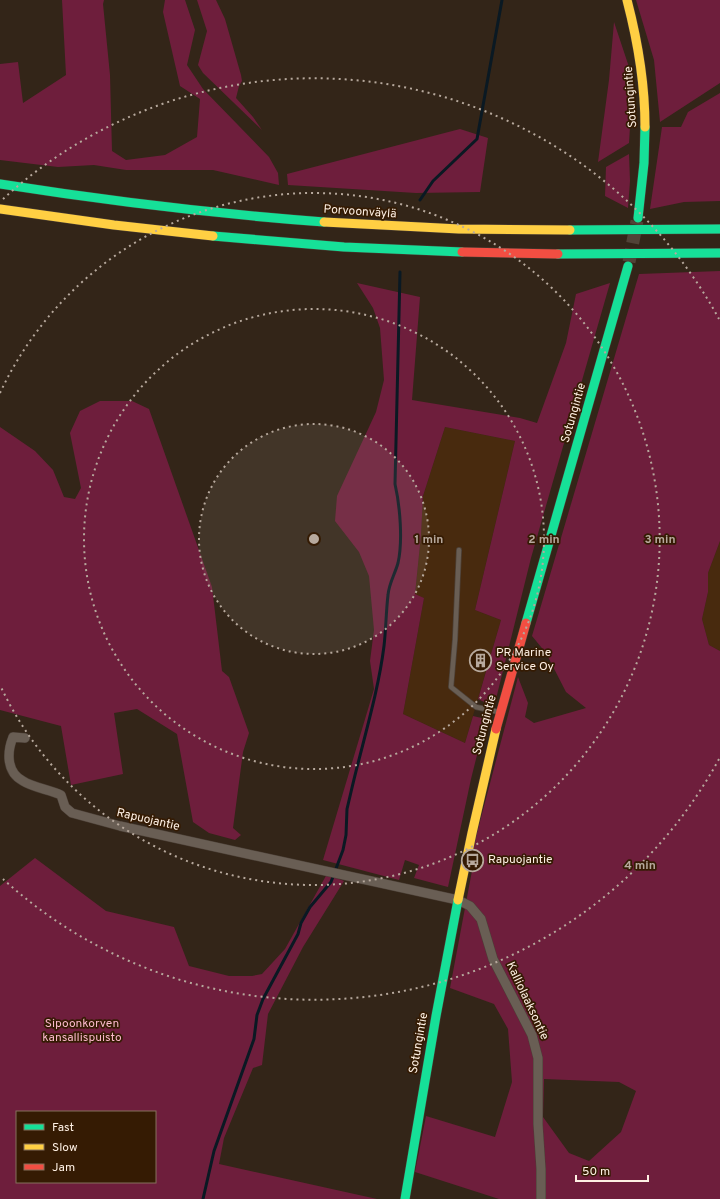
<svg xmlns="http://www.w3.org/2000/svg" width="720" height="1199" viewBox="0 0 720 1199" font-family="Overpass,sans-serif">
<rect width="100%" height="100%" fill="#332518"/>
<path fill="#482a0e" d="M445,427L515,441L475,610L501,620L465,743L403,714L424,598L415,595L421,535L423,496Z
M720,541V651L709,645L702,619L708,592V573Z"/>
<path fill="#6e1e3c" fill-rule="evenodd" d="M62,0H104L103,4L110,75L112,151L126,160L165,155L197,137L200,99L180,86L163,12L165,0H185L195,30L187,65L203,89L269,157L278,173L279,185L213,170H126L94,165L58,167L0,160V64L18,62L23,103L66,75Z
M197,0H216L225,19L241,75L242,81L239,86L236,98L253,117L262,130L203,73L198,65L207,31Z
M636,0H720V83L660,122L654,60Z
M614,22L633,79L629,143L598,162L609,80Z
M720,93V201L684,202L650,209L662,127H681L688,112Z
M460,129L488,138L480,192L416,193L288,185L287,174Z
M629,154L630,181L628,208L605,196L606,167Z
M720,271V541L708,573V592L702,619L709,645L720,651V1199H499L415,1172L426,1116L495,1137L512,1082L508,1029L494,1004L450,988L474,860L473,848L518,677L528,703L525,717L534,723L586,708L566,692L546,653L532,636L639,274ZM544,1079L619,1082L636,1091L621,1132L589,1161L569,1153L543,1117Z
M357,283L420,297L412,400L520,418L537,423L566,343L576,294L610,283L531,558L494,707L478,699L501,620L475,610L515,441L445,427L423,496L421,535L415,594L424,598L403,714L465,743L473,716L486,719L471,779L448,887L414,878L419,865L405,860L399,880L323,860L374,689L370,661L374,630L369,576L359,552L335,521L337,496L376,412L384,380L380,328L373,308Z
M100,401H132L149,409L212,587L222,671L229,677L249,733L243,752L233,828L241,835L235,840L209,833L193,822L177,734L137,709L114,713L123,774L71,785L61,726L0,710V427L35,451L53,470L64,497L75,499L81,488L70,433L80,411Z
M35,858L106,911L174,927L189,966L229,976H252L262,974L285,949L327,874L344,881L303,947L268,1014L262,1065L253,1068L224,1138L219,1164L377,1199H0V886ZM17,1112H155V1182H17Z"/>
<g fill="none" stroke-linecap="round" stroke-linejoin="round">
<path stroke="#0a1923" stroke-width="3" d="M420,200L433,181L477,139L502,0
M203,1199L214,1151L254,1039L257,1015L263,999L298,934L301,923L310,907L331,882L343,850L346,835L347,809L351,792C362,744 378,694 384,646C386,629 386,612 388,595C389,583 395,574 398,563C403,541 400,506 395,484L400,272"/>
<path stroke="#514337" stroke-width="13" stroke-dasharray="13 6" stroke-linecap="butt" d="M629,262L637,221"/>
<defs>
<path id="lane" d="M459,550L455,640L451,687L476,707L499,712"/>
<path id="street" d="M25,738L13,737C7,752 6,772 23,781C32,787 50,790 61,795L65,807L72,813L120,826L458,900L470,906L481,919L493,959L532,1035L538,1058V1124L541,1169V1199"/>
<path id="fast" d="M0,184C108,201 216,214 324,222
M638,218L644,163L645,127
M570,230L720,229
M213,236L344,247L462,252
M558,254L720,253
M526,623L628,266
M405,1199L436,1016L458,900"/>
<path id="slow" d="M627,0C638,42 645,83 645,127
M0,209L114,225L213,236
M324,222L459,229L570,230
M458,900L472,833L496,729"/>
<path id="jam" d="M462,252L558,254
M496,729L526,623"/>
</defs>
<use href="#lane" stroke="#4c4037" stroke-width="6"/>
<use href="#street" stroke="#4c4037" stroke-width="10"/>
<use href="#fast" stroke="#4c4037" stroke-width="10"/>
<use href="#slow" stroke="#4c4037" stroke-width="10"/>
<use href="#jam" stroke="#4c4037" stroke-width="10"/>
<use href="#lane" stroke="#695e54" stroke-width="4.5"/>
<use href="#street" stroke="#695e54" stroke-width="9"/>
<use href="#fast" stroke="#16e098" stroke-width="9"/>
<use href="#slow" stroke="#ffcf43" stroke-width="9"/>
<use href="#jam" stroke="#f24e42" stroke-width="9"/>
</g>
<circle cx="314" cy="539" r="115" fill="#b7a99d" fill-opacity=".12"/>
<g fill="none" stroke="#b7a99d" stroke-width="2" stroke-dasharray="2 4">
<circle cx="314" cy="539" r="115"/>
<circle cx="314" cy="539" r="230"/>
<path d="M0 393A346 346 0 1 1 0 685"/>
<path d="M719 759A461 461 0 0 1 3 879M3 199A461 461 0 0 1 719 319"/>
</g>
<defs>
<symbol id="building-ring" viewBox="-11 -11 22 22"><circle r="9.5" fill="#351b03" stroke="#b7a99d" stroke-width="1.5"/><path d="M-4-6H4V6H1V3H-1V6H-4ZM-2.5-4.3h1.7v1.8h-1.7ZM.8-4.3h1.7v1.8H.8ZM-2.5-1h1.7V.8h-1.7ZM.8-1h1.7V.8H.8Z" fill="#b7a99d"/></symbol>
<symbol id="bus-ring" viewBox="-11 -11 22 22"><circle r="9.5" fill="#351b03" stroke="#b7a99d" stroke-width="1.5"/><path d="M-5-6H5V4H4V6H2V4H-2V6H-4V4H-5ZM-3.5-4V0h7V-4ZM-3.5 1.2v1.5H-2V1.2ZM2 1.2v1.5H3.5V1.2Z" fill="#b7a99d"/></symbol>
</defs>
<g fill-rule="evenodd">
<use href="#building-ring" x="468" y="648" width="25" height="25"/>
<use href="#bus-ring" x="460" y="848" width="25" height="25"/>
</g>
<g text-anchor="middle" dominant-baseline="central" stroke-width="3.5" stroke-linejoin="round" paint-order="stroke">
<g font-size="12" fill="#fef0e4" stroke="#351b03">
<text transform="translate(631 97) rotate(-94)">Sotungintie</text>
<text transform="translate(360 212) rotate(4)">Porvoonväylä</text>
<text transform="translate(574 413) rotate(-74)">Sotungintie</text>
<text transform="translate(485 725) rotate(-75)">Sotungintie</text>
<text transform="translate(148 820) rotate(13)">Rapuojantie</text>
<text transform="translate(527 1001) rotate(65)">Kalliolaaksontie</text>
<text transform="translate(419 1043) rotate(-80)">Sotungintie</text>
</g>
<g font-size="12" fill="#fef0e4" stroke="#351b03" text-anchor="start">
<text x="496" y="653">PR Marine<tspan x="496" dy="14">Service Oy</tspan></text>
<text x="488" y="860">Rapuojantie</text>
</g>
<g font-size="12" fill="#fab8cb" stroke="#351b03">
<text x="82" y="1024">Sipoonkorven<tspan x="82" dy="14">kansallispuisto</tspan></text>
</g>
</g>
<circle cx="314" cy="539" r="6" fill="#b7a99d" stroke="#351b03" stroke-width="2"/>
<g font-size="12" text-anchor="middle" font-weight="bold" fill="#b7a99d" stroke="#351b03" stroke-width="3.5" stroke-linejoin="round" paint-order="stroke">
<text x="429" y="543">1 min</text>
<text x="544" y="543">2 min</text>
<text x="660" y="543">3 min</text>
<text x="640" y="869">4 min</text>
</g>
<rect x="16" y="1111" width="140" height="72" fill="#351b03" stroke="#85705d"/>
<rect x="24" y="1124" width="20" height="6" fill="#16e098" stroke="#85705d"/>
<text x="52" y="1131" font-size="12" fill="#fef0e4">Fast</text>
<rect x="24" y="1144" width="20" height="6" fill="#ffcf43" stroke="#85705d"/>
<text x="52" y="1151" font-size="12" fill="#fef0e4">Slow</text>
<rect x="24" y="1164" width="20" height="6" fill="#f24e42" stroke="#85705d"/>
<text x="52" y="1171" font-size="12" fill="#fef0e4">Jam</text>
<path d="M576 1175v6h72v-6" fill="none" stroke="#fef0e4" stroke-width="2"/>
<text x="582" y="1175" font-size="12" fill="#fef0e4" stroke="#351b03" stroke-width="3" paint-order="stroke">50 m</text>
</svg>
